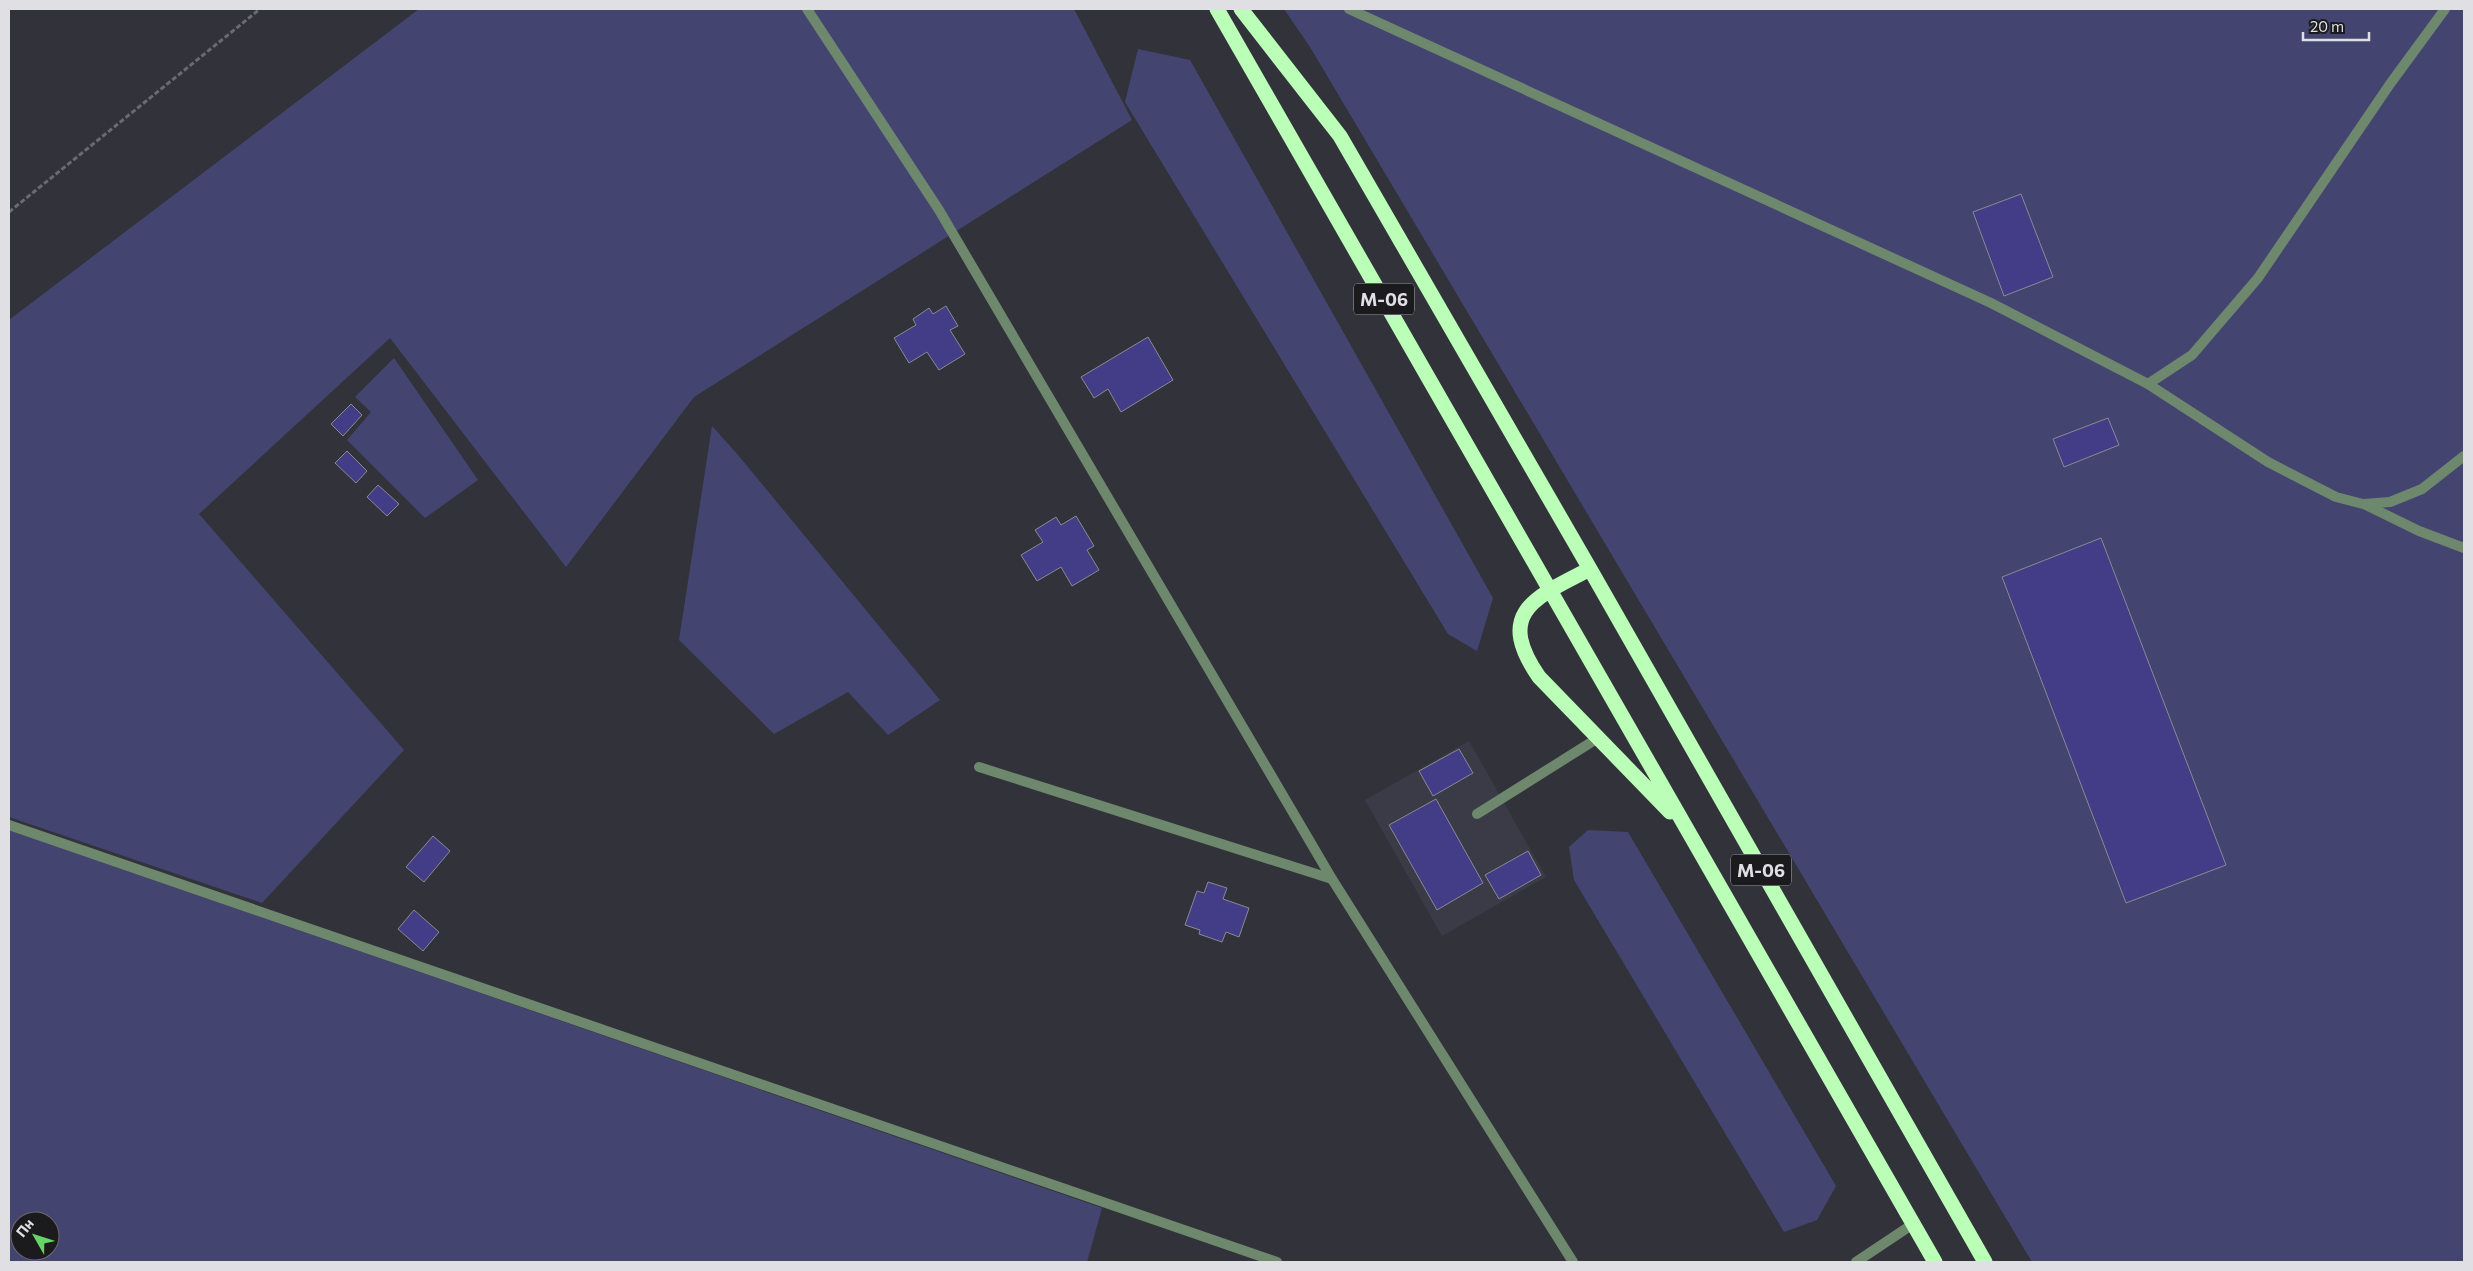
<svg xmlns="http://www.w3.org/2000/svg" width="2473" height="1271" viewBox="0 0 2473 1271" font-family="Commissioner,sans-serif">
<rect width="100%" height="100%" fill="#32333a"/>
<path fill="#3b3b48" d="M1469,741L1546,877L1442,936L1365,800Z"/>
<path fill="#444471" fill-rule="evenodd" d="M419,9H1074L1132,120L694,397L566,567L390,338L199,514L404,750L262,903L9,817V320Z
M1284,9H2464V1262H2032L1310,47Z
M1138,49L1190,60L1493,598L1477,651L1448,634L1125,102Z
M394,358L478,480L425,518L347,440L371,412L355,397Z
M712,426L738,455L940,700L888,735L848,692L774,734L679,640Z
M9,830L1102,1208L1087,1262H9ZM20,1221H50V1251H20Z
M1588,830L1628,832L1836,1186L1817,1220L1784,1232L1574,880L1569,847Z"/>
<path fill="#423d86" stroke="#898a92" d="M2021,194L2053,277L2004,296L1973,212Z
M946,306L958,326L950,330L965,354L939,370L927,352L909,363L894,338L916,325L913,319L929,308L933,314Z
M1148,337L1173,380L1121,412L1108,389L1094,398L1081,377Z
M351,404L362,415L343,436L331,424Z
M2108,418L2119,445L2064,467L2053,439Z
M347,451L367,471L356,483L335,463Z
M378,485L399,504L387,516L367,497Z
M1076,516L1094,546L1087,550L1099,570L1072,586L1061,567L1037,581L1021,555L1043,542L1035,530L1056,517L1061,525Z
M2101,538L2226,865L2126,903L2002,577Z
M1459,749L1473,773L1433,796L1419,771Z
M1436,799L1483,883L1437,910L1389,825Z
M433,836L450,851L424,882L406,867Z
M1528,851L1541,875L1499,899L1485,875Z
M1208,882L1227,888L1223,899L1249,908L1239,937L1226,932L1222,942L1199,934L1200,930L1185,925L1197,891L1204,893Z
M414,910L439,932L423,951L398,929Z"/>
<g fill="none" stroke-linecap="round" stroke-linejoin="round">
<path stroke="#6a6b71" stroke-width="3" stroke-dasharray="5 2.5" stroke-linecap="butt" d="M9,212L260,9"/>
<path stroke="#6d886c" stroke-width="10" d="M1349,9L1991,303L2148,384L2268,462L2336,497L2363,504L2390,502L2422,489L2464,456
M2148,384L2192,355L2258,278L2390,84L2445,9
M2364,504L2419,531L2464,548
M1477,814L1598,738"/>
<path stroke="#6d886c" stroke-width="10" d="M807,9L939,210L1332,879L1573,1262
M979,767L1332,879
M9,825L1277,1262
M1856,1262L1913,1224"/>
<path stroke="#bafeb7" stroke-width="15" d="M1217,9L1935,1262
M1241,9L1340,136L1590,569L1985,1262
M1590,569C1536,597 1494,612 1539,677L1670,812"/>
</g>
<g text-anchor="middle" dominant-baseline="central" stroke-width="4" stroke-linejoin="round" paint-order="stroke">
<g fill="#1b1b1e" stroke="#a4a4a9" stroke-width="1">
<rect x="1354" y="283.5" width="60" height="31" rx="4"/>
<rect x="1731" y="854.5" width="60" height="31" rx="4"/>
</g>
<g font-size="18" font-weight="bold" fill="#dfdfe4">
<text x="1384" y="299">М-06</text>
<text x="1761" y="870">М-06</text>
</g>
</g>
<rect width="2473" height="1271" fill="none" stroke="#dfdfe4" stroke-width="20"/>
<g transform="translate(35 1236) rotate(309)"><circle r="24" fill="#1b1b1e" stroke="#69696d"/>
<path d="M0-4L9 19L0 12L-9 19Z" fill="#66d466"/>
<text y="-8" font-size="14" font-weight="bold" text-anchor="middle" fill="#dfdfe4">Пн</text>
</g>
<path d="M2303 32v8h66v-8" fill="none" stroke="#dfdfe4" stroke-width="2.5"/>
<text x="2310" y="32" font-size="15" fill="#dfdfe4" stroke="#1b1b1e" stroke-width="4" paint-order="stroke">20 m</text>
</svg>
